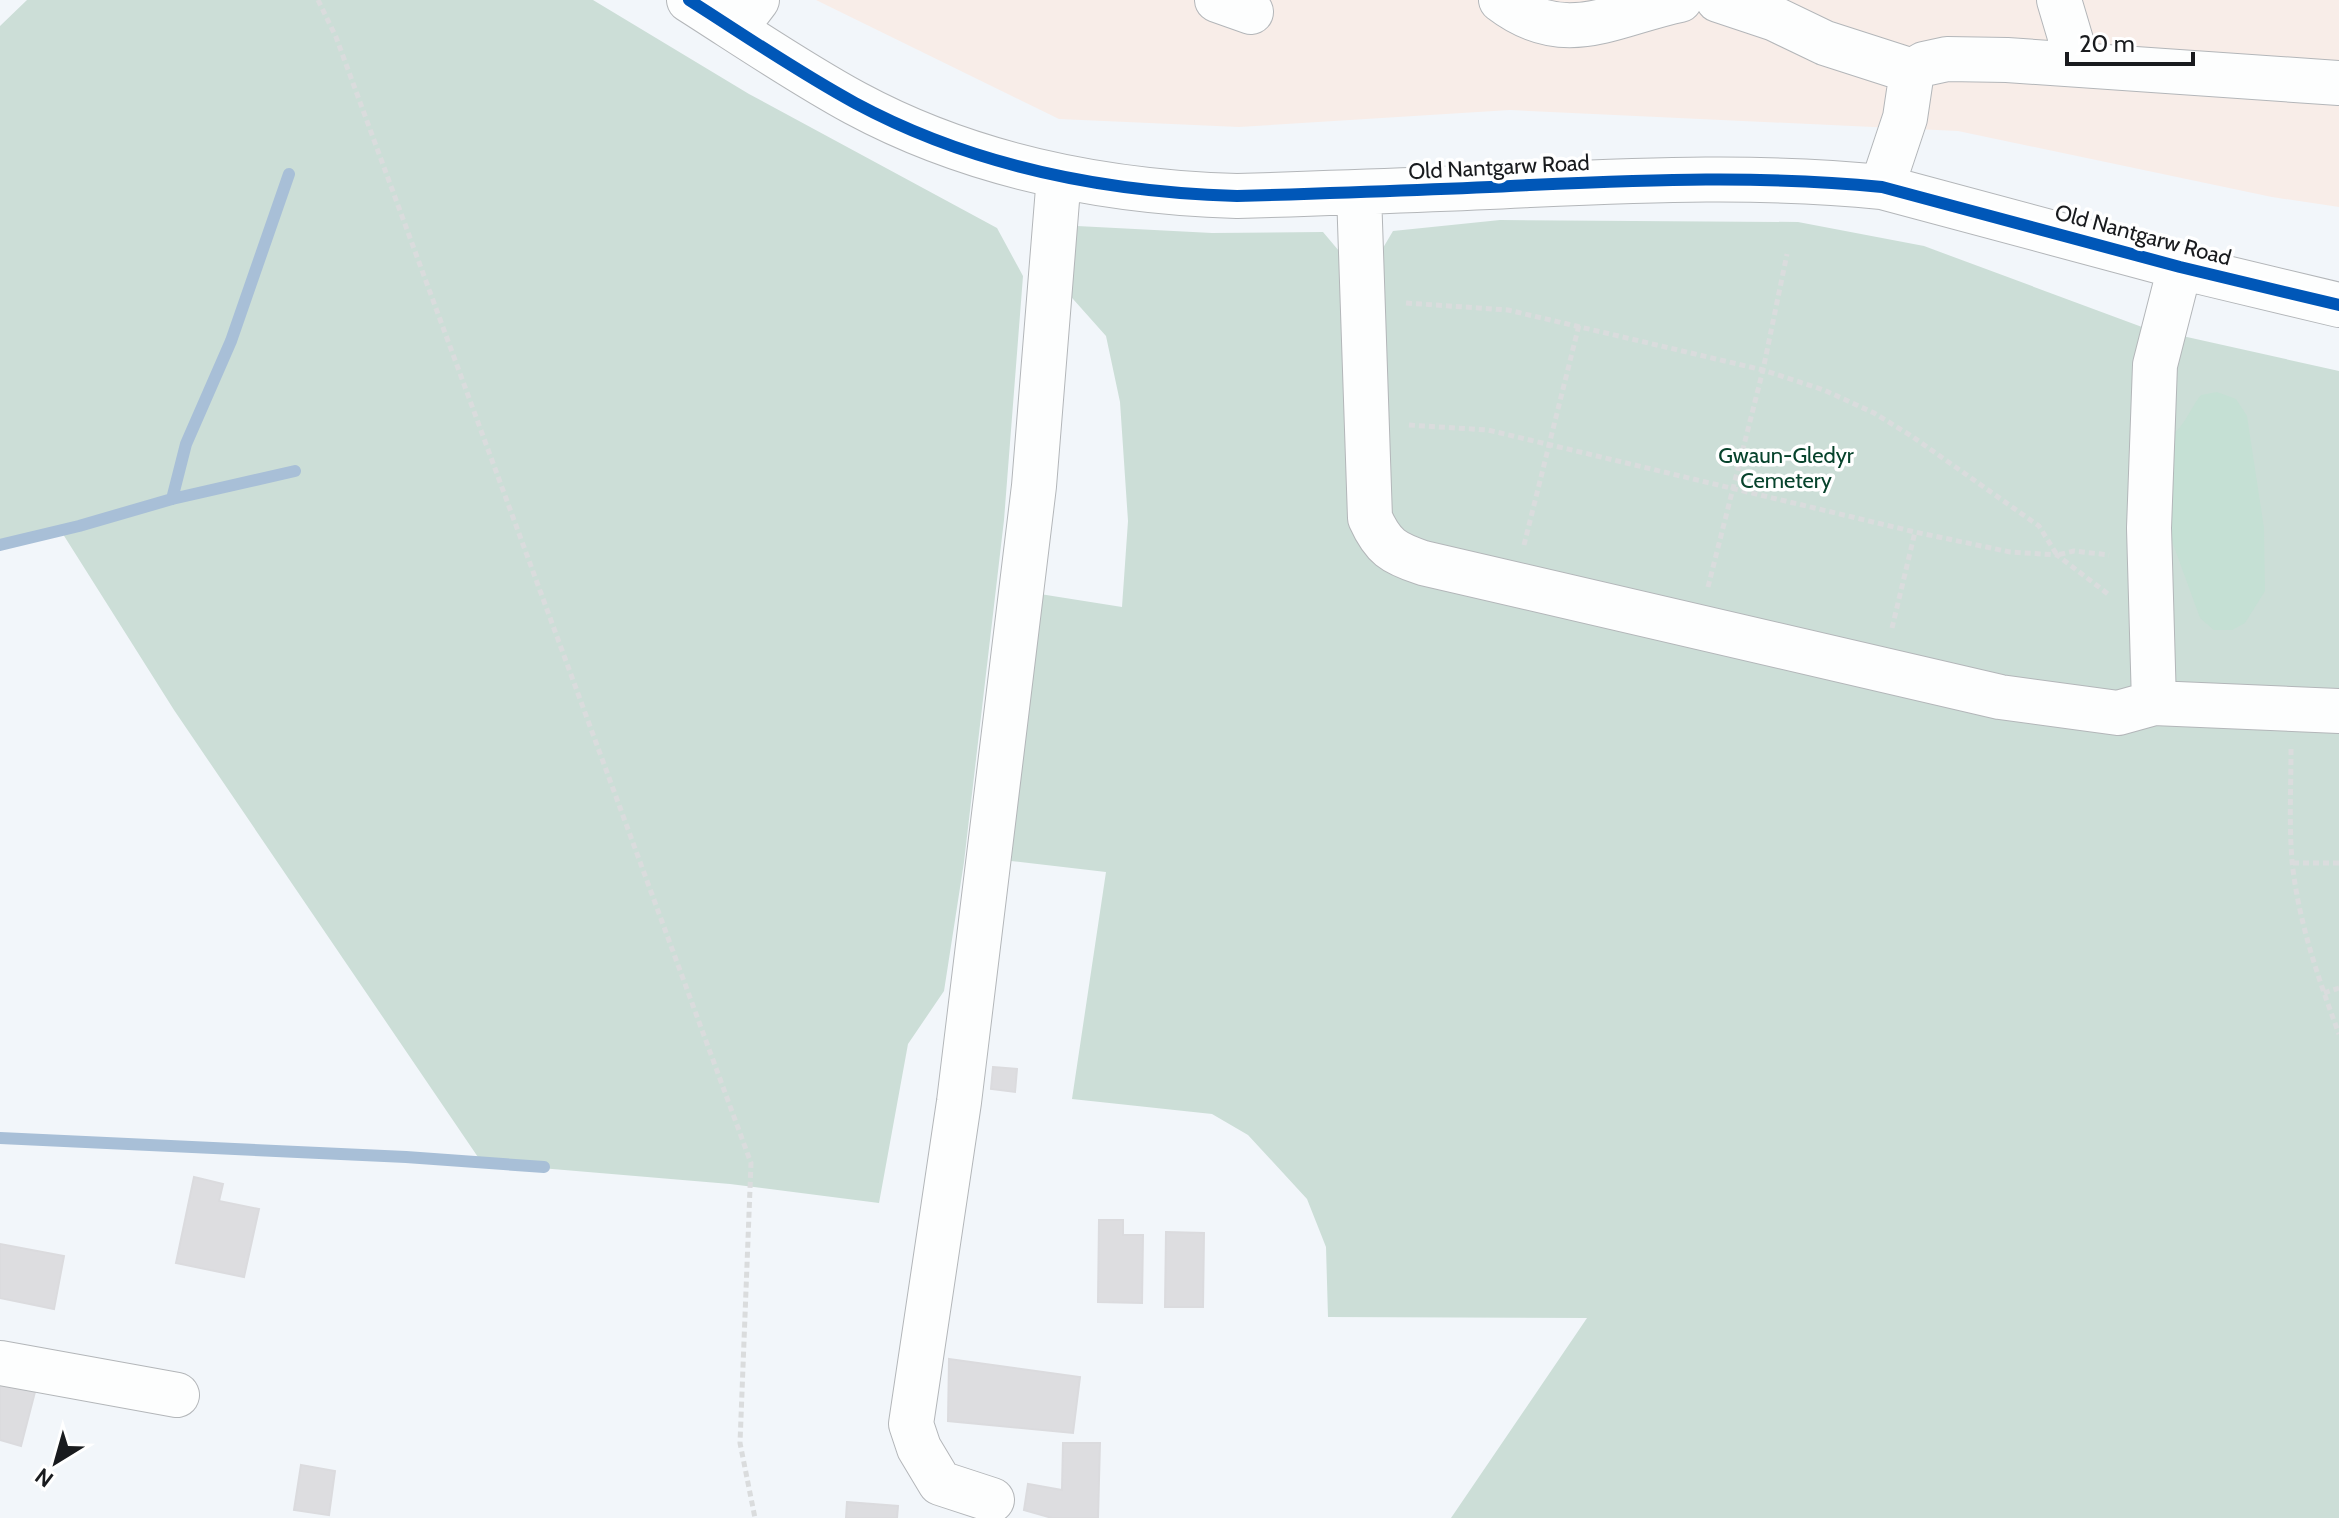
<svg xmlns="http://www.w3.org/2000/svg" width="2339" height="1518" viewBox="0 0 2339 1518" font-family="Cabin,sans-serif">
<rect width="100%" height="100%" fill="#f2f6fa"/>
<path fill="#f8ede8" d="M816,0H2339V207L2272,197L1958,131L1510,110L1239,127L1059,119Z"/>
<path fill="#ccded7" d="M27,0H593L749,94L997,228L1023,276L1004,520L964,862L944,991L908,1044L879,1203L730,1184L482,1163L174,710L61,531L0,545V26Z
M1500,220L1798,222L1924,246L2142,327L2339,371V1518H1451L1587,1318L1328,1317L1326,1247L1307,1199L1248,1135L1212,1114L1072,1099L1106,872L1011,861L1040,594L1122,607L1128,521L1120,402L1106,336L1065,290L1077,226L1212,233L1323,232L1339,251L1380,253L1393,231Z"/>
<path fill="#c5e0d4" d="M2217,392L2236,399L2247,416L2264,528L2265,591L2245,623L2232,630H2214L2200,618L2169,533L2170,436C2185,427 2190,408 2201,395Z"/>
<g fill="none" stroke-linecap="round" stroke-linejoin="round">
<path stroke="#a8bfd7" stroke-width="12" d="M172,499L186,444L231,341L289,174
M0,545L79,526L172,499L295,471
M0,1138L406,1157L544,1167"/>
</g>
<path fill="#dddde0" stroke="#dbdbde" stroke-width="2" d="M993,1067L1017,1069L1015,1092L991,1089Z
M194,1177L223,1184L219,1201L259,1209L244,1277L176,1263Z
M1099,1220H1123V1235H1143L1142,1303L1098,1302Z
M1166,1232L1204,1233L1203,1307H1165Z
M0,1244L64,1256L54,1309L0,1298Z
M949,1359L1080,1377L1073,1433L948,1421Z
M0,1379L36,1388L21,1446L0,1440Z
M1063,1443H1100L1098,1518H1052L1024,1510L1028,1484L1062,1490Z
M301,1465L335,1471L329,1515L294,1510Z
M847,1502L898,1506L897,1518H846Z"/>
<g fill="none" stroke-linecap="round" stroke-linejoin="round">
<defs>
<path id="minor" d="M689,0C744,35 798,72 855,103C972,166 1105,192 1237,196C1334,193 1431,190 1529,185C1647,180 1764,175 1882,187L2180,267L2339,305
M1217,0L1251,12
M1501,0C1565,49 1613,14 1680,0
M1718,0L1775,19L1825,43L1912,71L1905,118L1882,187
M2059,0L2078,64
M735,29L757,0
M1912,71L1924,64L1947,59L2007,60L2339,83
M1359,193L1370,518C1383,547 1393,553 1423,563L2000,697L2118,713L2154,703L2339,711
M2154,703L2149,528L2155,365L2180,267
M0,1363L177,1395
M992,1500L940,1483L919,1448L911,1424L959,1102L1034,486L1059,176"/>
</defs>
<use href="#minor" stroke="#b3b6b9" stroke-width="46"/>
<path stroke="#dadcdd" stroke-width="5" stroke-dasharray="6 4" stroke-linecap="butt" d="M318,0L336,37L751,1163L740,1443L755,1518
M1406,303L1508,310L1763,370L1824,390L1874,413L1913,437L2039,526L2057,555L2074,551L2109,555
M1409,425L1488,430L1915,532L2010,552L2057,555L2108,594
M1524,545L1579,325
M1708,587L1763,370L1787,254
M1892,628L1915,532
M2291,749C2291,786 2289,824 2292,861C2298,920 2318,978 2339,1034
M2293,863H2339
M2324,993L2339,988"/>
<use href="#minor" stroke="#fdfefe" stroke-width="44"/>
<defs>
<path id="cycleway" d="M689,0C744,35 798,72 855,103C972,166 1105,192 1237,196C1334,193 1431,190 1529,185C1647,180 1764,175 1882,187L2180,267L2339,305"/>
</defs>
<use href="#cycleway" stroke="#fff" stroke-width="17"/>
<use href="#cycleway" stroke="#0057b8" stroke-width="12"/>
</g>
<g text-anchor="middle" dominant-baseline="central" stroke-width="7" stroke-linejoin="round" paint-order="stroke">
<g font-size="22" fill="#191b1e" stroke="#fff">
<text transform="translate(1499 167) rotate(-3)">Old Nantgarw Road</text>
<text transform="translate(2143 235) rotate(15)">Old Nantgarw Road</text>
</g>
<g font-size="22" fill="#07432c" stroke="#fff">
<text x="1786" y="455">Gwaun-Gledyr<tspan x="1786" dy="25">Cemetery</tspan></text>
</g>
</g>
<g transform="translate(56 1462) rotate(217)" stroke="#ffffff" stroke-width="6" paint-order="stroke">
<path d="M0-6L14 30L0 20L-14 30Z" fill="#191b1e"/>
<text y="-12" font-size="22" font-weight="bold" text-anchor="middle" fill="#191b1e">N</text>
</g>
<path d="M2067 52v12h126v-12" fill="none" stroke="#191b1e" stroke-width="4"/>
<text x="2079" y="52" font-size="24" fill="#191b1e" stroke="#ffffff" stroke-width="6" paint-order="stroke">20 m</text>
</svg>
